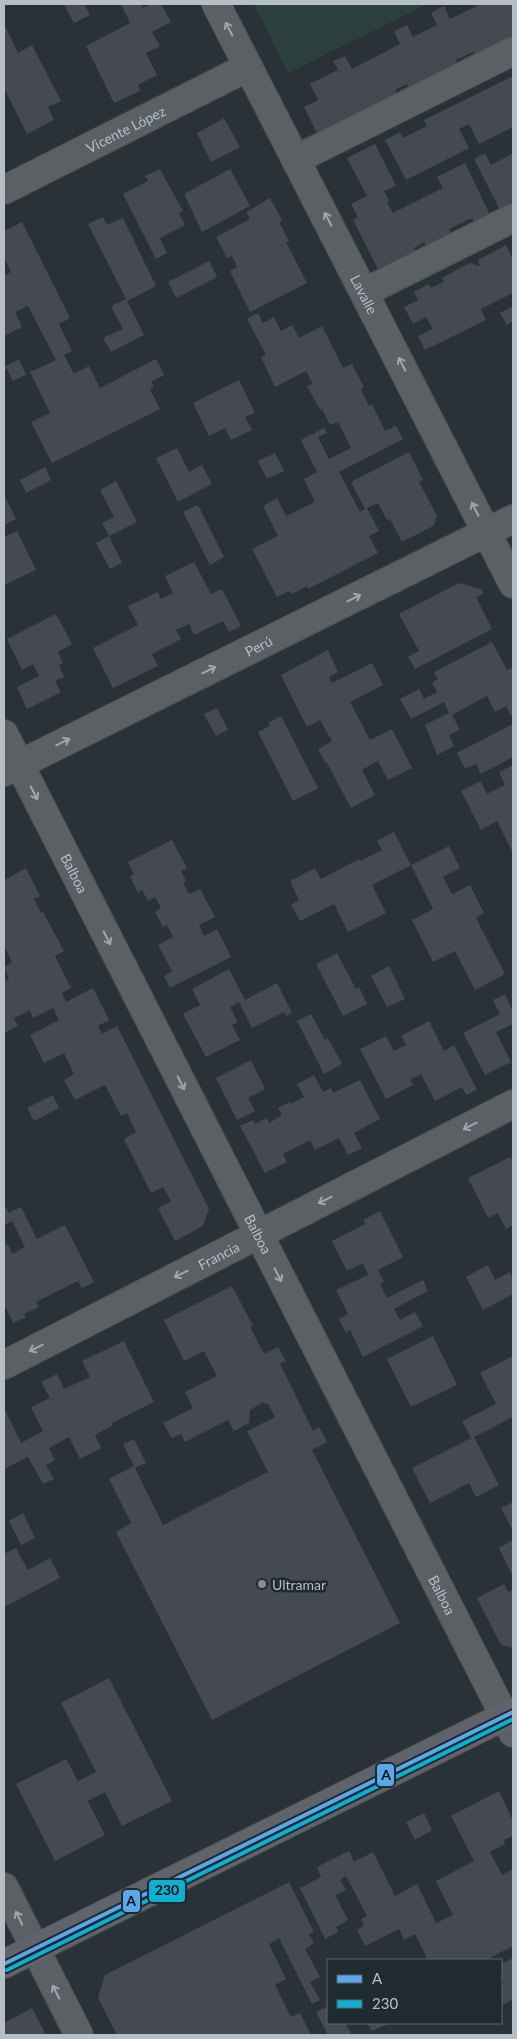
<svg xmlns="http://www.w3.org/2000/svg" width="517" height="2039" viewBox="0 0 517 2039" font-family="Lato,sans-serif">
<rect width="100%" height="100%" fill="#2b3237"/>
<path fill="#2b3f3d" d="M254,4H428L288,73Z"/>
<path fill="#444a4f" d="M64,4H84L90,15L74,23Z
M121,4H141L143,8L151,4H161L171,22L152,32L160,46L146,53L157,75L138,85L140,91L114,103L86,46L130,23Z
M481,4H513V38L475,56L473,52L456,60L458,65L409,90L407,84L395,90L398,95L318,135L304,107L318,100L310,84L338,70L333,61L345,56L352,69L400,44L394,31L407,25L413,37L437,25L431,13L444,6L450,19Z
M4,24L18,53L32,45L61,101L48,107L54,120L27,134L4,88Z
M513,76V127L479,144L469,124L459,129L469,148L406,180L385,140L400,132L403,138L427,126L424,120Z
M224,118L240,147L211,162L197,133Z
M375,144L396,186L384,191L389,201L387,202L393,213L443,188L437,177L465,163L490,215L475,223L472,218L449,229L451,235L427,247L424,242L414,248L416,252L379,271L353,220L358,217L351,204L367,196L347,158Z
M485,153L491,165L513,153V204L500,210L474,159Z
M160,169L183,211L179,213L185,225L160,238L167,253L156,259L123,194L148,181L145,176Z
M230,169L250,206L202,232L184,194Z
M270,198L282,220L279,222L289,241L286,242L307,283L250,312L230,271L237,267L232,256L227,258L216,237L250,219L246,212Z
M103,217L107,225L123,218L156,286L127,301L144,335L111,352L103,338L123,329L111,306L126,299L88,224Z
M22,222L70,318L59,324L72,351L64,355L74,374L89,366L100,388L156,359L164,375L151,382L154,387L150,389L160,409L52,463L31,422L50,413L30,372L56,360L28,306L15,312L22,327L4,336V276L11,272L4,258V231Z
M506,245L513,260V293L481,309L486,320L425,350L418,336L433,329L426,317L413,324L404,307L418,300L414,292L429,284L431,288L444,282L442,278L470,263L478,266L480,265L478,260Z
M209,261L217,277L176,298L168,282Z
M513,306V321L507,325L500,313Z
M258,313L263,323L274,317L281,331L292,325L299,338L322,326L343,368L352,364L364,387L361,389L369,406L372,404L385,431L396,426L403,439L339,472L360,512L365,509L351,482L409,452L423,480L419,482L437,516L433,526L402,542L390,519L387,520L378,503L367,508L379,531L369,536L378,553L308,589L307,586L292,594L290,591L277,597L252,549L278,536L263,506L277,498L286,516L315,502L304,479L317,472L301,440L324,428L327,433L318,437L329,459L351,448L338,422L330,425L322,409L320,410L307,386L313,384L306,371L275,387L261,357L266,355L247,319Z
M19,359L26,375L13,381L7,369L4,370V362L6,366Z
M239,380L255,413L245,417L252,430L231,440L225,428L209,436L193,403Z
M177,448L189,472L202,465L212,484L178,502L156,458Z
M275,453L284,471L267,479L258,461Z
M45,467L51,480L26,493L20,480Z
M116,481L137,522L109,536L122,563L110,569L96,543L109,536L102,523L114,517L100,490Z
M4,495L16,519L4,525Z
M198,505L224,557L210,565L183,512Z
M17,531L36,570L4,585V537Z
M194,562L211,594L222,589L241,626L229,632L223,621L194,635L189,624L176,630L181,639L152,654L158,666L113,688L93,648L138,625L128,606L158,592L161,599L173,593L165,576Z
M459,583L481,589L483,594L476,597L492,629L415,669L408,657L419,651L399,614Z
M56,614L72,644L58,652L63,663L59,665L64,677L55,681L61,692L27,709L17,687L39,676L33,664L22,670L7,639Z
M492,642L507,670L513,667V715L511,716L506,706L495,712L487,696L452,715L460,730L449,735L454,746L437,755L425,725L449,713L444,702L411,719L400,699L419,689L424,699L437,692L432,683L438,679L434,672Z
M328,650L338,672L329,677L332,683L372,663L383,685L350,702L370,740L392,729L412,768L388,780L378,761L362,770L375,795L351,808L327,763L326,764L318,749L332,741L320,720L307,727L281,675Z
M217,708L228,730L216,736L204,714Z
M281,716L318,788L293,801L258,732L270,726L268,723Z
M513,724V757L481,774L476,764L465,769L457,753Z
M513,765V853L497,821L481,830L461,791L481,781L487,794L505,785L499,772Z
M394,832L411,865L372,885L386,913L348,932L334,904L300,921L291,905L299,900L290,881L315,868L321,879L359,859L360,861L382,850L377,841Z
M172,840L187,868L181,871L186,881L183,883L189,894L200,889L215,917L199,925L204,936L217,929L231,957L170,988L164,976L172,971L158,945L173,937L167,925L163,927L155,912L161,908L155,897L148,901L142,890L138,893L130,876L134,874L128,862Z
M449,846L460,868L443,877L452,894L470,885L484,913L476,918L505,974L475,990L455,951L433,962L412,920L433,909L411,865Z
M26,868L40,896L34,899L41,913L43,912L64,951L55,956L71,988L62,993L66,1002L93,988L109,1020L98,1026L102,1034L117,1026L209,1209L203,1226L175,1241L158,1208L171,1201L163,1187L151,1193L124,1139L136,1132L127,1113L121,1116L105,1085L75,1100L64,1080L74,1074L64,1053L44,1063L30,1035L59,1020L53,1008L33,1018L30,1010L14,1018L18,1026L4,1033V982L9,979L4,967L12,962L4,946V880Z
M337,953L356,989L359,987L367,1004L343,1016L316,964Z
M389,966L405,999L387,1007L371,976Z
M229,969L245,1000L277,983L292,1013L286,1016L284,1012L252,1028L239,1002L230,1007L238,1022L232,1025L240,1040L206,1057L183,1014L200,1005L192,989Z
M505,994L513,1012V1024L496,1032L511,1062L485,1075L463,1033L500,1014L493,1000Z
M311,1014L325,1040L328,1038L342,1064L324,1074L297,1021Z
M429,1021L444,1051L454,1045L477,1090L466,1095L462,1087L435,1101L421,1074L410,1080L413,1085L386,1099L360,1049L386,1036L394,1051L406,1045L401,1036Z
M251,1060L265,1089L248,1098L255,1111L237,1120L216,1078Z
M314,1075L323,1092L331,1088L333,1093L360,1080L380,1119L354,1133L362,1148L348,1155L339,1138L315,1150L310,1140L283,1154L287,1162L265,1173L240,1126L253,1120L255,1124L266,1118L269,1123L282,1115L278,1108L290,1102L291,1104L304,1097L297,1084Z
M53,1095L59,1108L34,1121L27,1108Z
M510,1157L513,1163V1225L506,1229L498,1213L488,1218L468,1178Z
M6,1207L9,1213L21,1207L37,1239L65,1225L94,1282L82,1288L78,1281L36,1302L39,1307L24,1314L26,1317L13,1323L4,1304V1246L8,1244L12,1254L25,1247L12,1221L4,1225V1208Z
M380,1211L403,1257L378,1270L384,1282L380,1284L387,1298L423,1280L428,1291L394,1309L400,1320L415,1312L423,1326L363,1357L350,1330L346,1333L339,1319L348,1314L336,1290L368,1275L363,1263L347,1271L332,1241L365,1224L363,1220Z
M488,1265L495,1280L510,1272L513,1279V1294L483,1310L466,1277Z
M232,1286L253,1326L250,1327L264,1354L278,1347L286,1361L280,1364L313,1431L319,1427L327,1442L312,1450L400,1623L212,1720L116,1532L131,1523L109,1479L134,1466L123,1444L134,1439L146,1463L135,1468L163,1525L268,1472L247,1431L275,1417L268,1404L262,1403L250,1410L249,1423L234,1431L228,1420L185,1442L181,1434L172,1438L163,1423L193,1408L185,1392L217,1376L204,1351L184,1361L164,1320Z
M433,1336L457,1385L411,1407L387,1359Z
M124,1341L154,1402L112,1423L113,1425L95,1435L101,1448L80,1459L69,1437L49,1448L55,1460L46,1465L54,1479L43,1484L28,1457L4,1469V1408L21,1443L43,1431L31,1407L50,1398L41,1382L57,1374L64,1389L90,1377L82,1361Z
M513,1356V1417L474,1437L499,1485L476,1497L469,1483L430,1503L412,1468L471,1438L462,1421L496,1404L480,1373Z
M513,1502V1531L501,1508Z
M23,1513L35,1538L21,1545L9,1521Z
M513,1540V1577L499,1548Z
M16,1548L28,1570L50,1558L60,1578L4,1607V1554Z
M504,1584L508,1592L513,1590V1648L501,1645L477,1598Z
M109,1678L172,1801L122,1826L105,1792L88,1801L105,1835L55,1861L16,1784L66,1759L78,1781L96,1772L61,1703Z
M499,1791L513,1821V1836L504,1840L505,1844L490,1852L502,1875L513,1869V1946L486,1960H428L415,1934L404,1940L399,1929L365,1946L357,1930L364,1926L361,1919L367,1916L346,1876L340,1880L346,1890L335,1895L348,1920L336,1927L338,1932L325,1939L300,1888L321,1877L317,1867L349,1851L354,1862L373,1852L395,1896L417,1884L436,1923L453,1915L436,1881L474,1861L451,1816Z
M424,1813L432,1830L415,1840L406,1822Z
M289,1882L314,1932L309,1934L314,1943L305,1949L320,1977L310,1982L320,2000L312,2004L279,1938L269,1944L286,1979L275,1985L291,2017L300,2013L311,2035H117L98,1998L105,1975Z
M513,1958V1999L501,2006V1984L504,1983L501,1977V1964Z
M328,2006V2023H345L352,2035H328L316,2012Z
M32,2008L46,2035H4V2023Z
M367,2023H390L372,2031Z"/>
<g fill="none" stroke-linecap="round" stroke-linejoin="round">
<defs>
<g id="street">
<path id="s1" d="M216,4L513,584"/>
<path d="M297,159L513,51"/>
<path id="s2" d="M4,190L248,67"/>
<path d="M365,292L513,218"/>
<path id="s3" d="M4,734L513,1733"/>
<path id="s4" d="M4,772L513,519"/>
<path id="s5" d="M4,1365L513,1104"/>
<path d="M4,1887L79,2035"/>
</g>
<path id="secondary" d="M4,1964L513,1712"/>
</defs>
<use href="#street" stroke="#494e52" stroke-width="30"/>
<use href="#secondary" stroke="#494e52" stroke-width="30"/>
<use href="#street" stroke="#5b6065" stroke-width="28"/>
<use href="#secondary" stroke="#5f646a" stroke-width="28"/>
<defs>
<path id="bus-1" d="M4,1964L513,1712"/>
<path id="bus-2" d="M7,1970L513,1719"/>
</defs>
<use href="#bus-1" stroke="#1f2a31" stroke-width="8"/>
<use href="#bus-2" stroke="#1f2a31" stroke-width="8"/>
<use href="#bus-1" stroke="#5aa8eb" stroke-width="4"/>
<use href="#bus-2" stroke="#0dafd3" stroke-width="4"/>
</g>
<defs><path id="oneway-shaft" d="M-6 0H5M1.5-3L5.5 0L1.5 3" fill="none" stroke-width="1.6" stroke-linecap="round" stroke-linejoin="round" transform="scale(1.25)"/></defs>
<g stroke="#9fa7ae">
<use href="#oneway-shaft" transform="translate(229 29) rotate(-117)"/>
<use href="#oneway-shaft" transform="translate(328 219) rotate(-117)"/>
<use href="#oneway-shaft" transform="translate(402 364) rotate(-117)"/>
<use href="#oneway-shaft" transform="translate(475 509) rotate(-117)"/>
<use href="#oneway-shaft" transform="translate(354 598) rotate(-26)"/>
<use href="#oneway-shaft" transform="translate(209 670) rotate(-26)"/>
<use href="#oneway-shaft" transform="translate(63 742) rotate(-26)"/>
<use href="#oneway-shaft" transform="translate(34 793) rotate(63)"/>
<use href="#oneway-shaft" transform="translate(107 938) rotate(63)"/>
<use href="#oneway-shaft" transform="translate(181 1083) rotate(63)"/>
<use href="#oneway-shaft" transform="translate(470 1126) rotate(153)"/>
<use href="#oneway-shaft" transform="translate(325 1200) rotate(153)"/>
<use href="#oneway-shaft" transform="translate(181 1274) rotate(153)"/>
<use href="#oneway-shaft" transform="translate(278 1275) rotate(63)"/>
<use href="#oneway-shaft" transform="translate(36 1348) rotate(153)"/>
<use href="#oneway-shaft" transform="translate(19 1918) rotate(-116)"/>
<use href="#oneway-shaft" transform="translate(56 1992) rotate(-117)"/>
</g>
<circle fill="#858e95" stroke="#1f2a31" stroke-width="2" cx="262" cy="1584" r="5"/>
<g text-anchor="middle" dominant-baseline="central" stroke-width="5" stroke-linejoin="round" paint-order="stroke">
<g font-size="14" fill="#b6bfc7" stroke="#1f2a31">
<text stroke="none"><textPath href="#s2" startOffset="136">Vicente López</textPath></text>
<text stroke="none"><textPath href="#s1" startOffset="326">Lavalle</textPath></text>
<text stroke="none"><textPath href="#s4" startOffset="284">Perú</textPath></text>
<text stroke="none"><textPath href="#s3" startOffset="156">Balboa</textPath></text>
<text stroke="none"><textPath href="#s3" startOffset="561">Balboa</textPath></text>
<text stroke="none"><textPath href="#s5" startOffset="241">Francia</textPath></text>
<text stroke="none"><textPath href="#s3" startOffset="966">Balboa</textPath></text>
</g>
<g font-size="14" fill="#b6bfc7" stroke="#1f2a31" text-anchor="start">
<text x="272" y="1584">Ultramar</text>
</g>
</g>
<g stroke="#1f2a31" stroke-width="2">
<rect x="376" y="1763" width="19" height="24" rx="5" fill="#5aa8eb"/>
<rect x="148" y="1879" width="38" height="24" rx="5" fill="#0dafd3"/>
<rect x="122" y="1889" width="19" height="24" rx="5" fill="#5aa8eb"/>
</g>
<g font-size="14" text-anchor="middle" font-weight="bold" fill="#111">
<text x="386" y="1780">A</text>
<text x="167" y="1895">230</text>
<text x="131" y="1906">A</text>
</g>
<rect width="517" height="2039" fill="none" stroke="#b6bfc7" stroke-width="10"/>
<rect x="327" y="1959" width="175" height="65" fill="#1f2a31" stroke="#5b666d"/>
<rect x="337" y="1975" width="25" height="8" fill="#5aa8eb" stroke="#5b666d"/>
<text x="372" y="1984" font-size="15" fill="#b6bfc7">A</text>
<rect x="337" y="2000" width="25" height="8" fill="#0dafd3" stroke="#5b666d"/>
<text x="372" y="2009" font-size="15" fill="#b6bfc7">230</text>
</svg>
